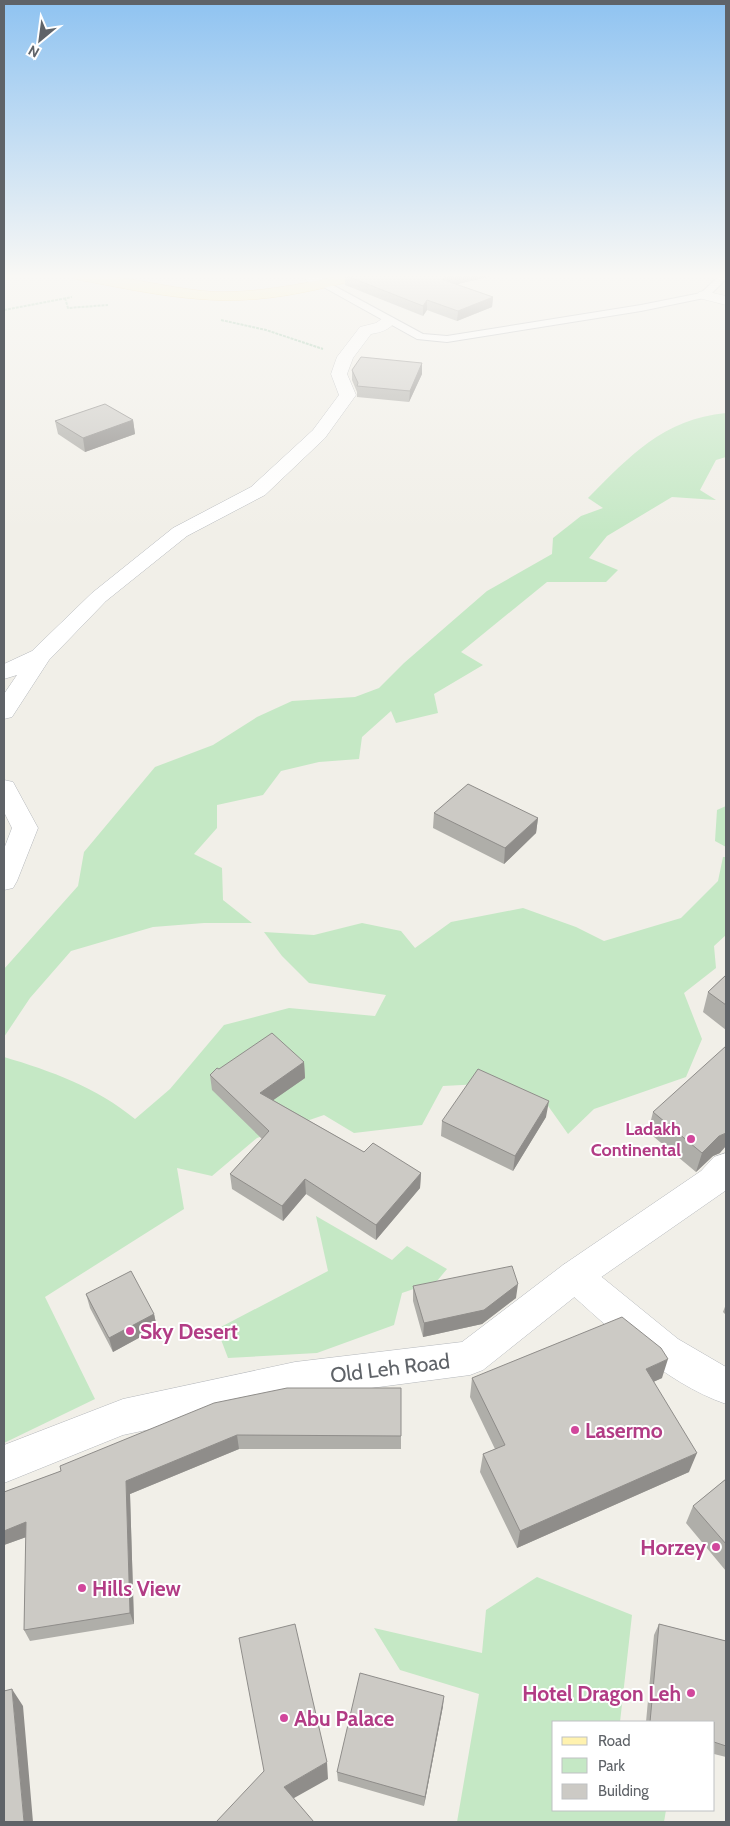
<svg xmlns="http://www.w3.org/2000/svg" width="730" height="1826" viewBox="0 0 730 1826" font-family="Cabin,sans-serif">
<rect width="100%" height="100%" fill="#f1efe8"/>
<path fill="#c5e8c5" d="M726,413V457L716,460L700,490L716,500L672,497L607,536L589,558L618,570L606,582H547L461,652L483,665L434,694L438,713L396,723L391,711L362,737L359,759L319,762L281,771L263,795L217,805V828L194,854L222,868L223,900L252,923H204L153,927L71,951L30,998L4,1037V969L78,886L84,852L155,767L213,745L257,717L292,701L355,697L379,688L404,663L487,591L552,554L553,538L581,516L603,508L588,498C630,456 663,419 726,413Z
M726,806V847L715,841L717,810Z
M723,857H726V935L714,946L716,968L684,993L702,1039L686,1077L594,1109L568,1134L546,1103L501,1083L443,1086L422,1125L354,1133L324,1115L257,1138L212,1176L177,1168L184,1209L45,1297L95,1399L4,1443V1057C51,1071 96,1087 135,1119L170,1089L224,1025L289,1008L375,1016L386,995L309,983L282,956L264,932L314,935L362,923L401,931L415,948L451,922L523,908L576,927L604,941L681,918L718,881Z
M316,1216L392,1260L407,1246L447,1269L437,1281L402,1293L394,1325L317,1353L228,1358L217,1329L328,1271Z
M537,1577L632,1615L620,1722H554V1810H666L664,1822H457L479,1694L400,1670L374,1628L482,1653L486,1610Z"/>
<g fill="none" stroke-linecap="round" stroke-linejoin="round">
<defs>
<path id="service" d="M719,276H726V279L708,297L704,298L641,311L447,342L417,339L318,284L319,282H327L423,334L447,336L641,305L701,293Z"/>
<path id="minor" d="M704,291L726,296V305L699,298L697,295L699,292Z
M388,316L393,318L396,321C389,330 382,332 371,334L353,358L347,374L356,395L325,438L265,495L187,536L106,601L49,660L12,717L4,719V694L17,675L4,679V664L32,651L92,593L173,528L251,487L313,430L339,395L331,374L337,357L360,327L376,323L383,318Z
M4,780L13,782L38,828L17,881L13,888L4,890V849L12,828L4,812Z
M575,1260L587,1265L678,1339L726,1367V1404C663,1382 612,1330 563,1287L558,1276L563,1265Z"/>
<path id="tertiary" d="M726,1153V1189L725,1191L587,1287L483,1370L470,1375L295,1398L123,1435L4,1483V1445L123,1399L295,1362L462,1342L563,1265L701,1171L714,1157Z"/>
<path id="secondary" d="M305,276H319L330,284L328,287C319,289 313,285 306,280Z"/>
<path id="primary" d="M73,276C122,272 172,291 221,292C246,292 270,289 294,285C317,281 339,274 362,276L360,279C321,289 280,299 240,300C186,302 133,290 80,280L75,279Z"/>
</defs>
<use href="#service" stroke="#b5b8bc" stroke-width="2"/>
<use href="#minor" stroke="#b5b8bc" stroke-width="1"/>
<use href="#tertiary" stroke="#b5b8bc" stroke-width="1"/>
<use href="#secondary" stroke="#b6babf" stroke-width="1"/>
<use href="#primary" stroke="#f2c960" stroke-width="1"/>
<path stroke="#9cc7a9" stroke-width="2" stroke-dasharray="3 1" stroke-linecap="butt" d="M65,298L68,308L108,305
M4,310L72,297
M221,320L266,330L323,349"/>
<use href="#service" fill="#fff" fill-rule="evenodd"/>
<use href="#minor" fill="#fff" fill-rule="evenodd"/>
<use href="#tertiary" fill="#fff" fill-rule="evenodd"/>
<use href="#secondary" fill="#fff" fill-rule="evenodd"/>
<use href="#primary" fill="#fff2af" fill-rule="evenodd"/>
</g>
<path fill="#afaea9" d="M345,276H492L457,284L493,297L492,307L457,321L427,310L423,316L345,285Z
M422,363V374L409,402L357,397V392L352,380V370Z
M133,420L135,434L85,452L58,434L55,421Z
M434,813L538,818L536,833L504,864L433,828Z
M726,975V1030L703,1012L708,992Z
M304,1062L305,1078L273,1100L364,1152L421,1173L420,1188L376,1240L306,1194L283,1221L232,1189L230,1174L262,1139L212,1090L210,1075Z
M653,1112L720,1153L713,1156L696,1172L648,1132Z
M546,1117L513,1171L441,1136L442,1121Z
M413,1286L516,1298L482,1324L423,1337L413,1301Z
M86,1294L154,1314L157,1328L113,1352L90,1308Z
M726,1304V1315L723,1312Z
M472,1378H662L653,1382L689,1472L517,1548L480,1472L483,1454L495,1449L470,1397Z
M287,1388L401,1436V1449H239L130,1494L134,1624L30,1641L24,1630L26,1537L4,1545V1492Z
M726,1479V1571L686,1523L693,1506Z
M659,1624L726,1641V1757L714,1754V1722H646L654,1635Z
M443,1706L424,1806L338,1781L337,1772Z"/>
<path fill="#8f8d8a" d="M453,276H492L441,288V279Z
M493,297L492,307L457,321L458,311Z
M427,300V310L423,316V306Z
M422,363V374L409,402L410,391Z
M133,420L135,434L85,452L83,438Z
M538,818L536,833L504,864L505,848Z
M304,1062L305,1078L262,1108L260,1093Z
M549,1101L546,1117L513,1171L515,1156Z
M726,1133V1146L720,1153L713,1156L696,1172L702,1153L719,1136Z
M421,1173L420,1188L376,1240V1225Z
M305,1179L306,1194L283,1221L282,1206Z
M518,1284L516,1298L482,1324L423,1337L424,1323Z
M154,1314L157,1328L113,1352L109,1338Z
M668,1359L662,1378L640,1388L646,1369Z
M237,1435L239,1449L130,1494L134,1624L130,1613L126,1481Z
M697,1453L689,1472L517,1548L520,1531Z
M26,1522L32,1535L4,1545V1531Z
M12,1689L23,1706L33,1822H24Z
M444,1696L443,1706L424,1806L425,1797Z
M327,1762L328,1779L287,1802L284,1787Z"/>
<path fill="#cccac5" stroke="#8f8d8a" d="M347,276H453L441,279L493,297L458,311L427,300L423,306Z
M361,357L422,363L410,391L357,386L358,383L352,370Z
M105,404L133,420L83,438L55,421Z
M468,784L538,818L505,848L434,813Z
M726,975V1005L708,992Z
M272,1033L304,1062L260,1093L364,1152L373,1143L421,1173L376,1225L305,1179L282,1206L230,1174L269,1131L210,1075L217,1068L219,1069Z
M726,1046V1133L719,1136L702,1153L653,1112Z
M478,1069L549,1101L515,1156L442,1121Z
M512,1266L518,1284L484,1310L424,1323L413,1286Z
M131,1271L154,1314L109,1338L86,1294Z
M622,1317L661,1348L668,1359L646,1369L697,1453L520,1531L483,1454L505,1445L472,1378Z
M287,1388H401V1436L237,1435L126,1481L130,1613L24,1630L26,1522L4,1531V1492L61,1471L60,1466L214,1403Z
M726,1479V1544L693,1506Z
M295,1624L327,1762L284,1787L314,1822H216L264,1771L239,1638Z
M659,1624L726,1641V1746L714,1742V1722H650Z
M360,1673L444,1696L425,1797L337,1772Z
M12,1689L24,1822H4V1691Z"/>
<linearGradient id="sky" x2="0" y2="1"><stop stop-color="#8fc3f1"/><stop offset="0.52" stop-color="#f9f8f5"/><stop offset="1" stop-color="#f9f8f5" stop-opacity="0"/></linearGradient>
<rect width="730" height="531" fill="url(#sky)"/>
<g fill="#d1479c" stroke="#fff" stroke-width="2">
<circle cx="691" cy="1139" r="5"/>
<circle cx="130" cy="1331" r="5"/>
<circle cx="575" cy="1430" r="5"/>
<circle cx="716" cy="1547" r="5"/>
<circle cx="82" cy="1588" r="5"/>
<circle cx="691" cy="1693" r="5"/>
<circle cx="284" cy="1718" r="5"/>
</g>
<g text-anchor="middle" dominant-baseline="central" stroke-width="4" stroke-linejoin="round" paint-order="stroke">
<g font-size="18" font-weight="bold" fill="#b23c85" stroke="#fff" text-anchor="end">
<text x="681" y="1129">Ladakh<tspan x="681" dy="21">Continental</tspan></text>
</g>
<g font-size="21" font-weight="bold" fill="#b23c85" stroke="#fff" text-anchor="start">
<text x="140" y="1331">Sky Desert</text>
<text x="585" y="1430">Lasermo</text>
<text x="706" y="1547" text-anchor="end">Horzey</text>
<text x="92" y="1588">Hills View</text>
<text x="681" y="1693" text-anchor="end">Hotel Dragon Leh</text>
<text x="294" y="1718">Abu Palace</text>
</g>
<g font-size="21" fill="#5f6368" stroke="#fff">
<text transform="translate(390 1368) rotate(-7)">Old Leh Road</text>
</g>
</g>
<rect width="730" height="1826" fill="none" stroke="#5f6368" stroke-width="10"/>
<rect x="552" y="1721" width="162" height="90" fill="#ffffff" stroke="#bfc1c3"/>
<rect x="562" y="1737" width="25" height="8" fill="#fff2af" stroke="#bfc1c3"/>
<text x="598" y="1746" font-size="15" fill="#5f6368">Road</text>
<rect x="562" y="1758" width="25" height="15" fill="#c5e8c5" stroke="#bfc1c3"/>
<text x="598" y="1771" font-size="15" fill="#5f6368">Park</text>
<rect x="562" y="1784" width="25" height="15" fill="#cccac5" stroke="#bfc1c3"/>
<text x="598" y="1796" font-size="15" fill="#5f6368">Building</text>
<g transform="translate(40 40) rotate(209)" stroke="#ffffff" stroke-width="4" paint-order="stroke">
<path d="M0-4L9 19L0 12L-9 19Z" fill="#5f6368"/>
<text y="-8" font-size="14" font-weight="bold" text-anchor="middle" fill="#5f6368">N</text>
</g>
</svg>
